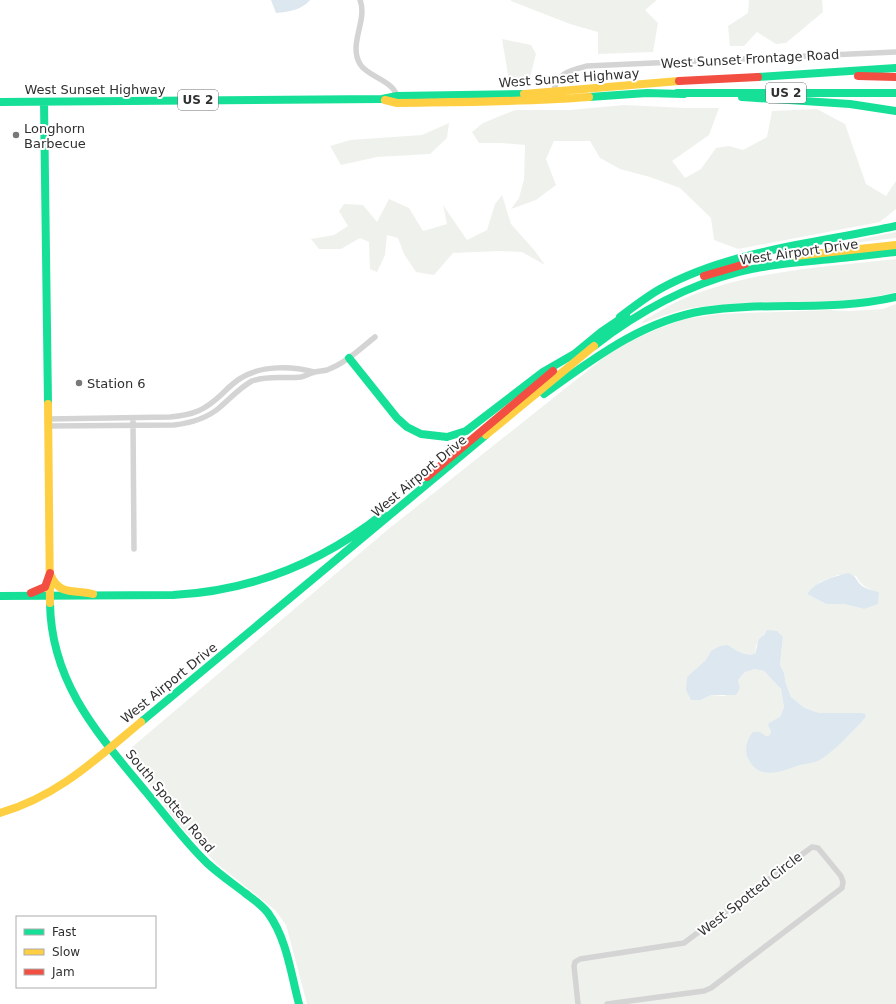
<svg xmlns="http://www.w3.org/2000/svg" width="896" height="1004" viewBox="0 0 896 1004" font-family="'DejaVu Sans',sans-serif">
<rect width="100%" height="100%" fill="#fff"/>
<path fill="#eff2ec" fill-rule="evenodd" d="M511,0H657L645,10L658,23L653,52L598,54V32L570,24L511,1Z
M749,0H822L823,12L786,43L776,44L757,32L744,46H730L728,26L748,13Z
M502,39L531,45L536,54L528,85L510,87Z
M624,105L686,108H719L709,135L672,161L685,178L701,169L716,148L729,146L743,150L767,137L772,111L817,109L845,124L866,184L886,196L896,181V209L880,222L738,249L714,240L711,218L680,188L650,177L620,169L600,158L590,141H554L546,159L556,185L536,200L511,209L519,198L524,179L525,145L501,143H479L472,132L483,123L515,110H570Z
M449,123L447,138L430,154L377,157L341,165L330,146L350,140L422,135Z
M502,195L511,224L535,251L545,265L522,252L500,251L453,253L434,275L416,272L404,254L398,238L387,235L385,255L377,272L370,269L369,242L360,238L341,249H319L311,239L334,235L348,226L339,211L344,204L363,205L377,222L389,199L409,208L423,231L447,224L443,205L467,240L487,230L495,204Z
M896,232V238L826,246Z
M896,259V292L893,293C828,308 764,298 699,307C679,309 660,317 641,324L644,320C659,312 674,302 690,296C755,270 827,267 896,259Z
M896,304V1004H307L286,925L275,910L217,864L177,823L132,760L129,755L131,748L386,531L606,356L628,342L655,330L684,319L719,314L829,310L849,311L883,309ZM838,575L856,576C861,586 868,589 879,592L864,609L844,604H826L807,594L820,582ZM767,630L783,637L780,665L784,673L786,684L791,697L805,708L819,713H861L866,717L846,738L818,761L800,765L760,732L766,736L770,735L771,731L768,726L780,717L784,707L781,689L764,671L755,669L745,672L738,680L740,688L724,696L711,695L701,700L698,669L706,660L728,645C737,651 744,656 755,654L756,646Z"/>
<path fill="#dde7f0" d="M271,0H310C302,10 288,12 276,13Z
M848,573C857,577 854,577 860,584C864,589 873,590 879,592L878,604L864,609L844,604H826L807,594C816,581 833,577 848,573Z
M767,630L777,631L783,637L780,665L784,673L786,684L791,697L805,708L819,713H861L865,714L866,717C854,730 833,753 818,761C812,763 805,764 800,765C782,771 759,782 748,758C744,749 747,739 753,732H760L766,736L770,735L771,731L768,726L769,723L780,717L784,707L781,689L764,671L755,669L745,672L738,680L740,688L736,695H711L701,700H691L686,690L687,677L706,660L711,651L720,646L728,645C737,651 744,656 755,654L759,639L764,635Z"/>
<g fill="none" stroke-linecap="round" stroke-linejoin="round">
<path stroke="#d4d4d4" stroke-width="5.5" d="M360,0C368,20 348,44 360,64C367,77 396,81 397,98
M554,94C554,74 571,70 587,66L896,52
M48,419L170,417C194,415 205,410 222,394C228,388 234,382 241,378C262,365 292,366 314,372
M133,422L134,549
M48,426L174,425C191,423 206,419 219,408C230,399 239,388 252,381C268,375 284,379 301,377C306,376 310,373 315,372C319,371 323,371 327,370C346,363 360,349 375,337
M578,1004L574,966L575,962L580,959L684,943L812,847L818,848L841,876L843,882L842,888L711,988L704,991L607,1004"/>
<path stroke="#16e098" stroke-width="8" d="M758,77L896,68
M677,93H896
M589,97L647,93L684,94
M742,97L850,104L896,111
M0,102L382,99L397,96L524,94
M44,102L48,404
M620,317C633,307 646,297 660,289C730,250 819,243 896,226
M594,346C638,312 685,286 739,272C770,264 801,262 832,259C854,257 875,254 896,252
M573,355L601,332L626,315
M349,358L397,418L407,427L421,434L447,437L466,431L543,372L576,353
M544,394C593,359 642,321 703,311C767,301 833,312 896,297
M0,596L173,595C252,591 321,563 383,514
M50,603C51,683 98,734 146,792C166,816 185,842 207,863C219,874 232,883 245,893C253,899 262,905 268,913C287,939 291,974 299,1004
M141,722L486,435"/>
<path stroke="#ffcf43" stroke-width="8" d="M524,94L679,81
M385,100L397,103C461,102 525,102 589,97
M795,256L896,245
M48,404L50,603
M486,435L594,346
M51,576C60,596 74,589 93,594
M0,813C58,796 95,760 141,722"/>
<path stroke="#f24e42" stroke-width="8" d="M858,76L896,77
M679,81L758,77
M704,276L745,264
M427,477L553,371
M31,593L45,587L50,573"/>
</g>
<g fill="#787878" stroke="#fff" stroke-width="1.5">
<circle cx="16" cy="135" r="4"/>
<circle cx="79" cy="383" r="4"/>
</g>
<g text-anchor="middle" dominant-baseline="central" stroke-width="4" stroke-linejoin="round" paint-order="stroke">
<g fill="#fff" stroke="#6e6e6e" stroke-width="1">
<rect x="766" y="83" width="40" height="20" rx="3"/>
<rect x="178" y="90" width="40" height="20" rx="3"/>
</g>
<g font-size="12" font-weight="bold" fill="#303030">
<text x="786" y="93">US 2</text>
<text x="198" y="100">US 2</text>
</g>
<g font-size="13" fill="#303030" stroke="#fff">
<text transform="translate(750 59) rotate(-3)">West Sunset Frontage Road</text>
<text transform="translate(569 78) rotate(-4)">West Sunset Highway</text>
<text x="95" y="89">West Sunset Highway</text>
<text transform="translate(799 252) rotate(-8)">West Airport Drive</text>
<text transform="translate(419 476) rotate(-40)">West Airport Drive</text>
<text transform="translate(169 683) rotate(-39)">West Airport Drive</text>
<text transform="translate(170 801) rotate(50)">South Spotted Road</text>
<text transform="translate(750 894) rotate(-38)">West Spotted Circle</text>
</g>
<g font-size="13" fill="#303030" stroke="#fff" text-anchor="start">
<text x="24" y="128">Longhorn<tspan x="24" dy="15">Barbecue</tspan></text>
<text x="87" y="383">Station 6</text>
</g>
</g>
<rect x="16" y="916" width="140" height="72" fill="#ffffff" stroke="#acacac"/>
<rect x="24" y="929" width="20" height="6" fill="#16e098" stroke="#acacac"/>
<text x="52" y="936" font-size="12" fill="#303030">Fast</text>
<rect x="24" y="949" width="20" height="6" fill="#ffcf43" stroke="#acacac"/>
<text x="52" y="956" font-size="12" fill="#303030">Slow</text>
<rect x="24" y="969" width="20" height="6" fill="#f24e42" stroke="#acacac"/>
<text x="52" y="976" font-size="12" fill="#303030">Jam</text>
</svg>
